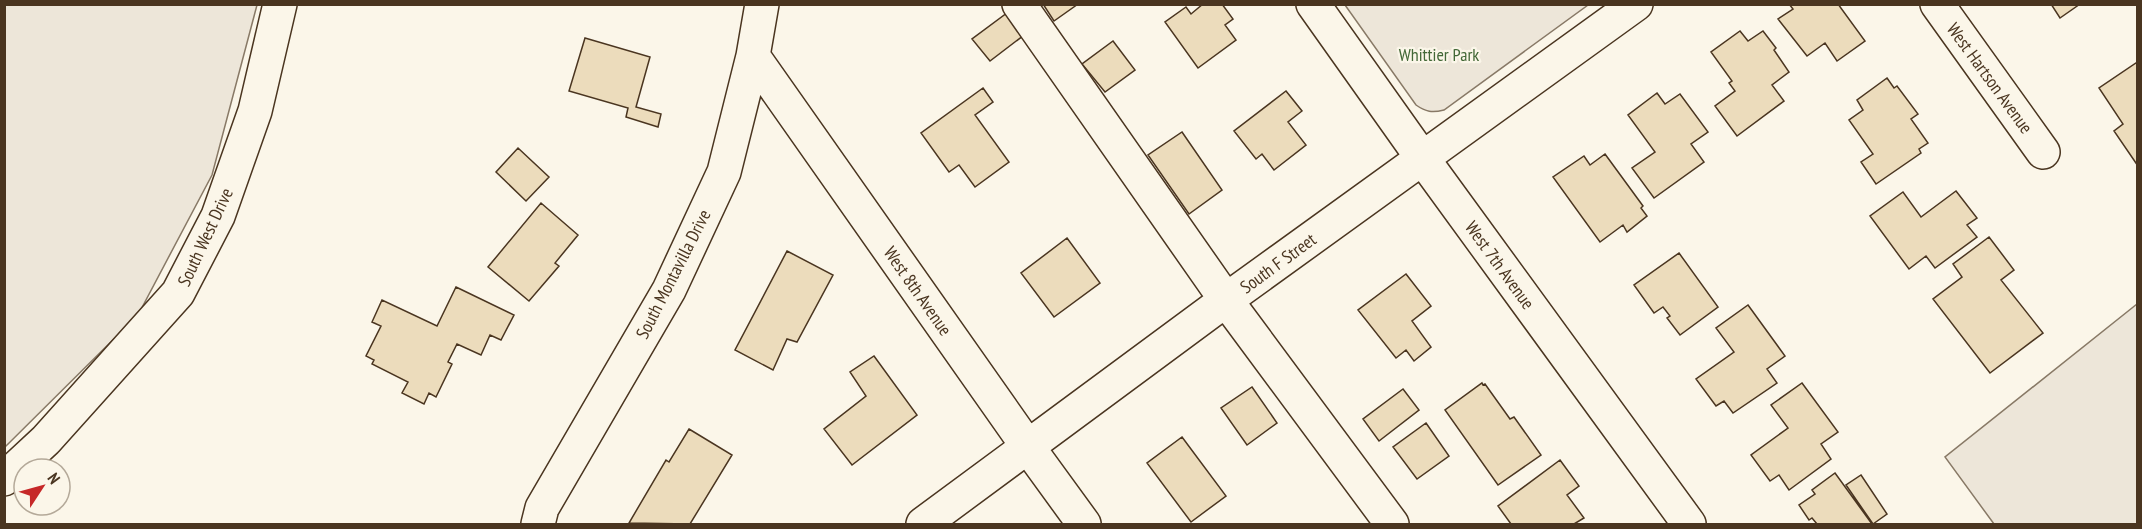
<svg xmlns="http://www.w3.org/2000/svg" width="2142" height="529" viewBox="0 0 2142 529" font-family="'PT Sans Narrow',sans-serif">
<rect width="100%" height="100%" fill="#fbf6e9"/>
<path fill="#ede6d9" stroke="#887966" stroke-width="1.5" d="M5,5H257L212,175L138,315L5,447Z
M1345,5H1588L1444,110C1432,113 1426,112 1416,105Z
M2137,304V524H1994L1945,457Z"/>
<path fill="#ecdcbc" stroke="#4a3520" stroke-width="1.5" d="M1043,4H1078L1054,21Z
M1203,4H1222L1233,19L1225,25L1236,40L1198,68L1165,22L1186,7L1191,14Z
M1789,4H1838L1865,41L1837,61L1825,43L1807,56L1778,19L1793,9Z
M2051,4H2080L2060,18Z
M1015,7L1032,29L990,61L972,39Z
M1740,31L1748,41L1763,31L1776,48L1774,50L1789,72L1772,85L1784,101L1737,136L1715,106L1735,91L1729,83L1732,81L1711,52Z
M585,38L650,57L636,107L661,114L658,127L626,117L628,108L569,91Z
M1113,41L1135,70L1105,92L1082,64Z
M2136,63L2138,65V166L2114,131L2123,124L2099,88Z
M1887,78L1894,88L1897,86L1918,114L1911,119L1928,143L1919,149L1921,153L1876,184L1861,162L1873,154L1849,120L1863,110L1857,100Z
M983,88L993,102L975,115L1009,162L975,187L959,165L949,172L921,133Z
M1286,91L1302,111L1288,122L1306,145L1274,170L1262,154L1256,159L1234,131Z
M1657,93L1665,104L1680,94L1708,132L1691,144L1704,162L1654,198L1632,168L1655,152L1628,115Z
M1182,132L1222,190L1189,214L1148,155Z
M518,148L549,177L526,201L496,172Z
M1605,154L1643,206L1641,208L1647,216L1627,232L1623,225L1600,242L1553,177L1584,156L1590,165Z
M1956,191L1977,218L1967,225L1977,237L1935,268L1926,256L1909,269L1870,216L1903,192L1921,217Z
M541,203L578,235L555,263L559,266L529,301L488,267Z
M1989,237L2014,270L2001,280L2043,333L1990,373L1933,299L1962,277L1953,264Z
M1067,238L1100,283L1054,317L1021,273Z
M787,251L833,275L797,342L787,339L773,370L735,350Z
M1679,253L1718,307L1680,335L1667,318L1670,316L1663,307L1654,313L1634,285Z
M1406,274L1431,306L1412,321L1431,347L1414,361L1406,350L1396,358L1358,310Z
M456,287L514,315L501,340L490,335L481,355L457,344L448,362L452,364L436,397L429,393L424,404L402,393L408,382L372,364L374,360L366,356L381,326L372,322L382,300L437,326Z
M1748,305L1785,356L1767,369L1777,383L1733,413L1724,401L1716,406L1696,379L1734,352L1716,328Z
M874,356L917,415L852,465L824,429L866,396L850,372Z
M1482,383L1483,385L1485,384L1510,419L1514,417L1541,455L1498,485L1445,410Z
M1802,383L1838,432L1821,444L1831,459L1789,490L1779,475L1770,481L1751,455L1788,428L1771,405Z
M1252,387L1277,423L1247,445L1221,408Z
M1403,389L1419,410L1379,441L1363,419Z
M1426,423L1449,456L1417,479L1393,447Z
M689,429L732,455L690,524L629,523L666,460L669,462Z
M1182,437L1226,496L1191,522L1147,463Z
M1560,460L1579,486L1567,495L1584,518L1574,524H1511L1498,506Z
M1835,473L1872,524H1817L1812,518L1809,520L1799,505L1815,494L1812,490Z
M1861,475L1887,514L1873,524L1846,485Z"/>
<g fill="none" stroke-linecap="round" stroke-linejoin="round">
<defs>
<path id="minor" d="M1019,4L1226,300L1392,524
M1313,4L1423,159L1689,524
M1937,4L2043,152
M753,56L1028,447L1084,524
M4,479L46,440L178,293L218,216L255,111L280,4
M538,524L542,508L669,290L724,172L753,56L762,4
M923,524L1226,300L1636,4"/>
</defs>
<use href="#minor" stroke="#4a3520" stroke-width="36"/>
<use href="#minor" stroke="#fbf6e9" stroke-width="33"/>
</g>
<g text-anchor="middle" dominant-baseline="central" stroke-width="4.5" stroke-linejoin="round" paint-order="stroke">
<g font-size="18" fill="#436837" stroke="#fbf6e9">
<text x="1439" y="54">Whittier Park</text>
</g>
<g font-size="18" fill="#4a3520" stroke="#fbf6e9">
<text transform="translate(1990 78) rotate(54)">West Hartson Avenue</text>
<text transform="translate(205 237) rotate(-65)">South West Drive</text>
<text transform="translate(1278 263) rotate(-36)">South F Street</text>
<text transform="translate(1500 265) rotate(54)">West 7th Avenue</text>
<text transform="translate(673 274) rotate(-63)">South Montavilla Drive</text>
<text transform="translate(918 291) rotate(55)">West 8th Avenue</text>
</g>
</g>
<rect width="2142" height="529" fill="none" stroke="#4a3520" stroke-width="12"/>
<g transform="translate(42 487) rotate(54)"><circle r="28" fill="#fbf6e9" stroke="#b4a999" stroke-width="1.5"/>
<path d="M0-4.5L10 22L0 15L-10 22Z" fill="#c62828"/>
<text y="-9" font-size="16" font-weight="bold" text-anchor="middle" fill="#4a3520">N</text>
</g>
</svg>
